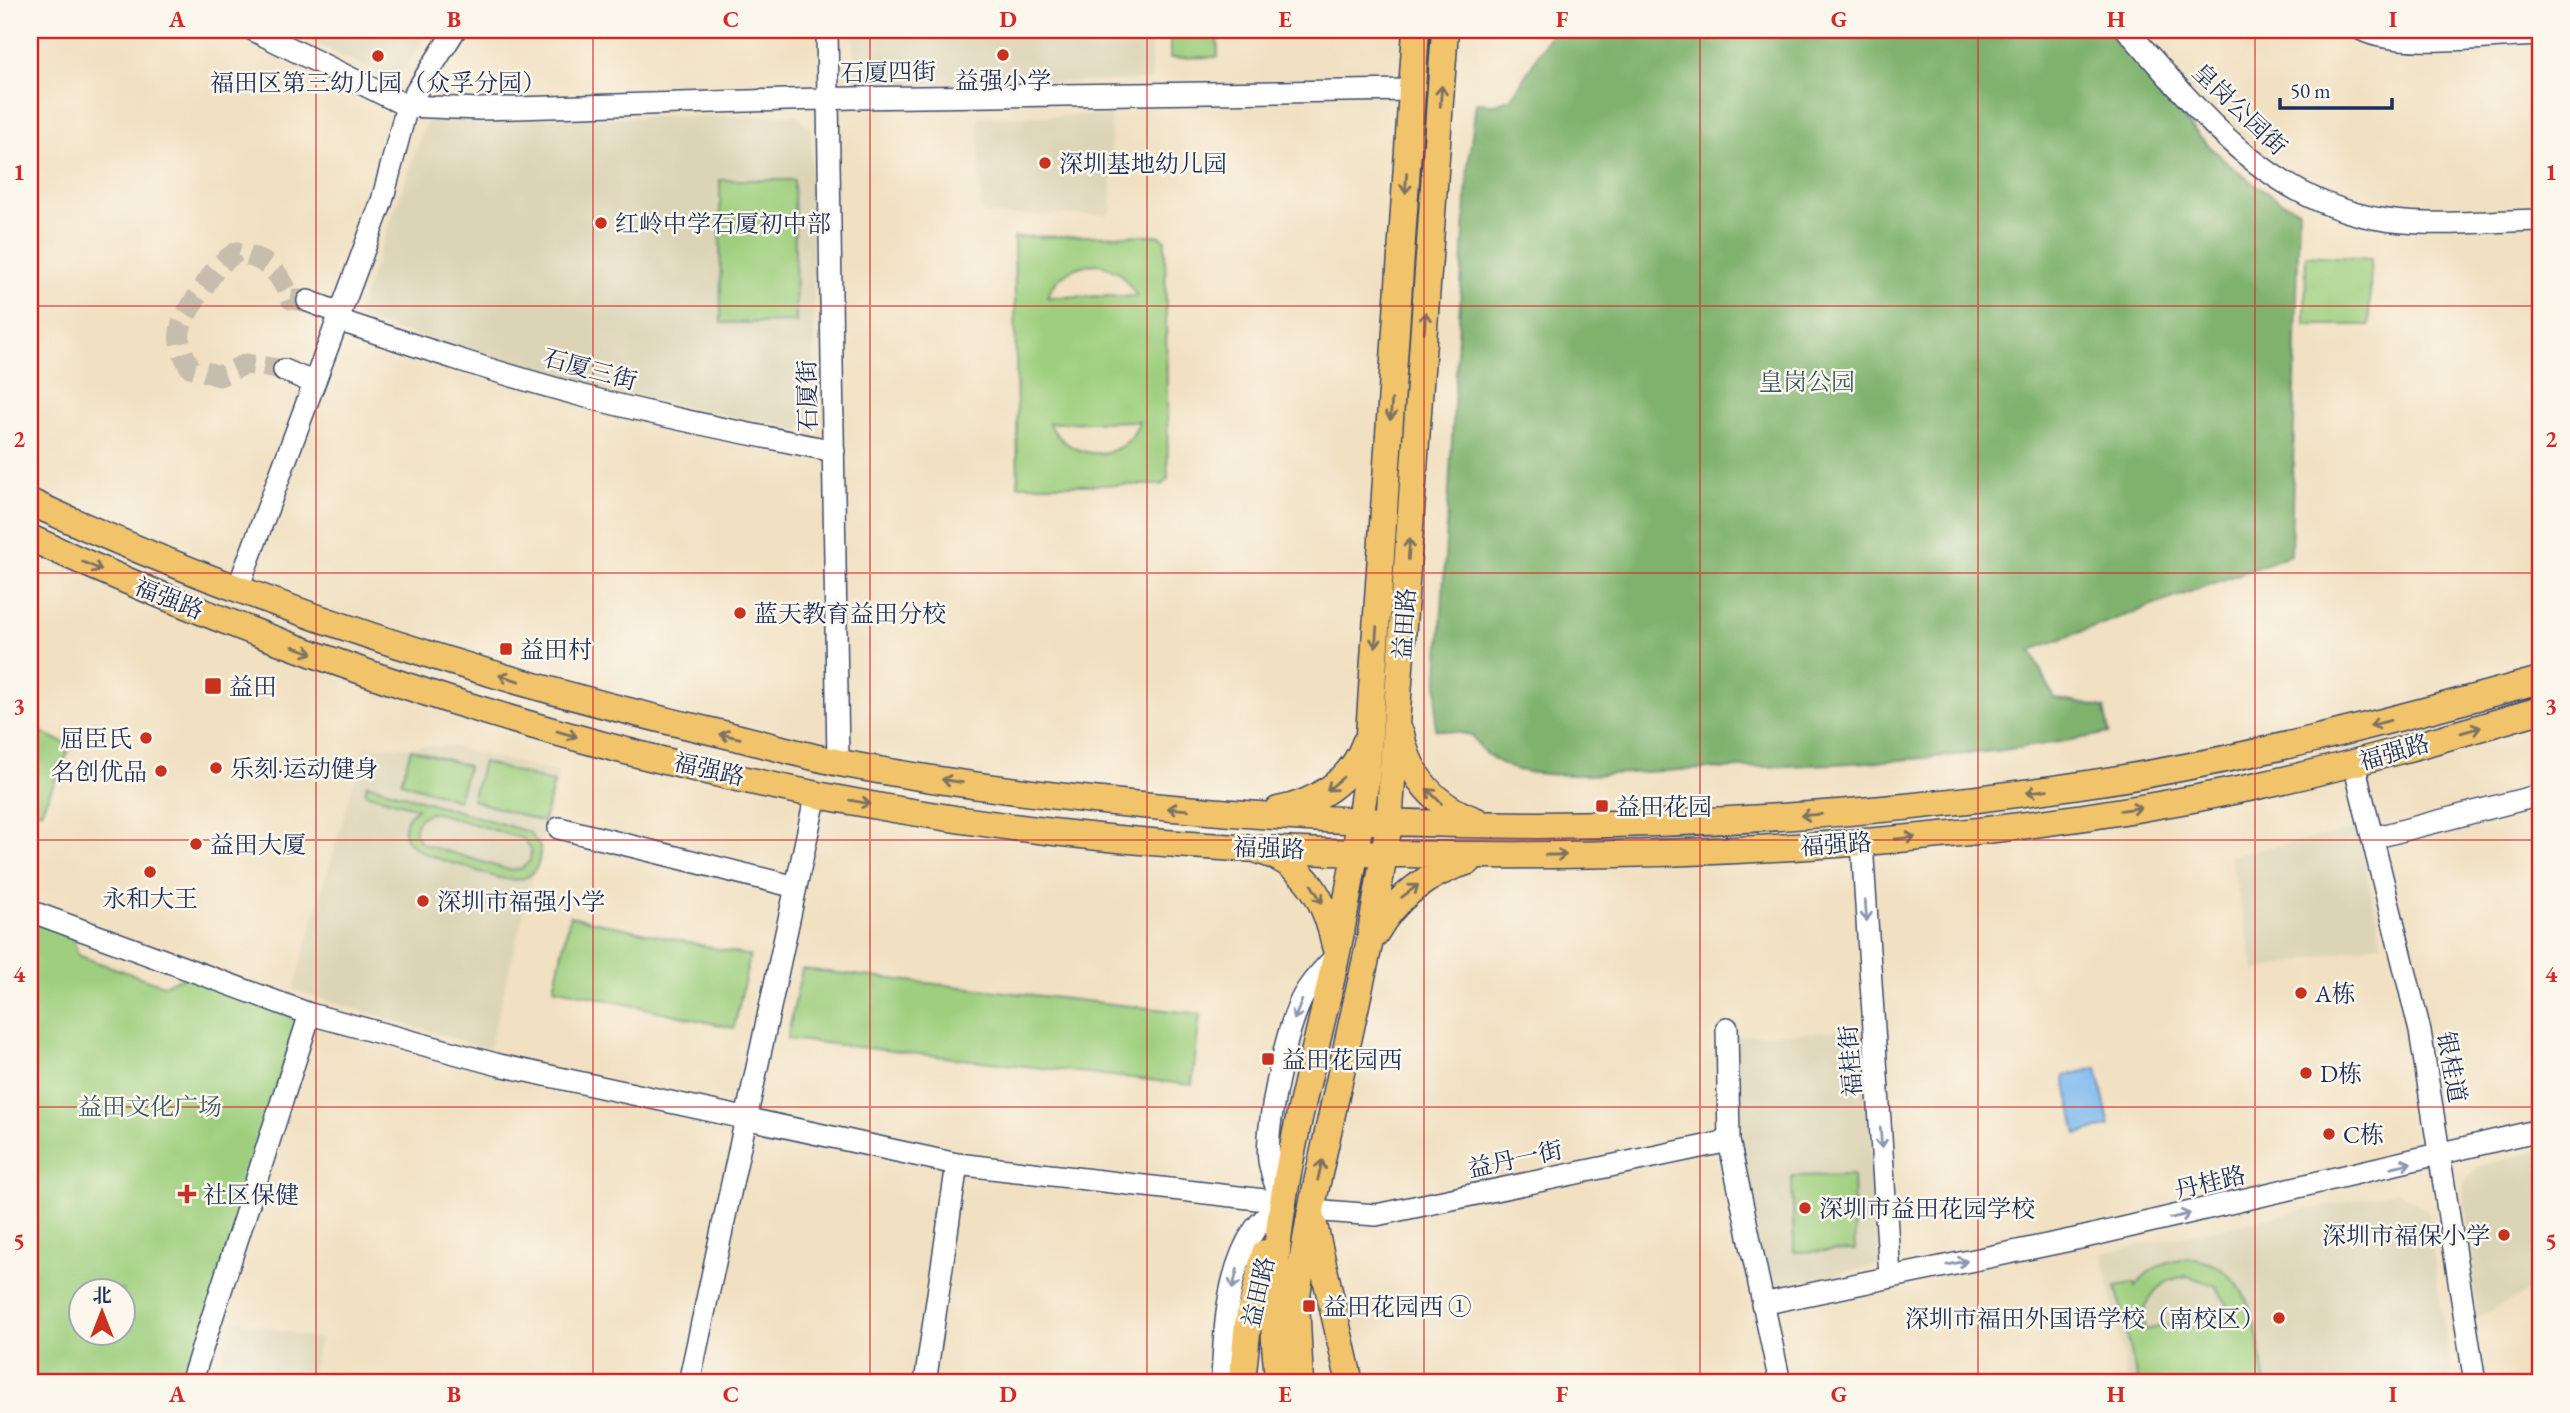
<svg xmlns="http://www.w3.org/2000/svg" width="2570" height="1413" viewBox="0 0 2570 1413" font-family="'EB Garamond','Noto Serif SC',serif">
<rect width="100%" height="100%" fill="#fbf7ec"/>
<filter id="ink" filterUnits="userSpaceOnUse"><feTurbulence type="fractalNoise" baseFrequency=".0143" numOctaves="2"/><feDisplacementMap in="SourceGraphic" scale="14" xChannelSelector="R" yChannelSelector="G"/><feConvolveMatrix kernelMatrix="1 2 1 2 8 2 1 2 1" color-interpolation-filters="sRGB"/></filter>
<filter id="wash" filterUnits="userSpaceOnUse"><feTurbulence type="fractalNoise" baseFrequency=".00686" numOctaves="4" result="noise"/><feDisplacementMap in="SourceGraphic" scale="28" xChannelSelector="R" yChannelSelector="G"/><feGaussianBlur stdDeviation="1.57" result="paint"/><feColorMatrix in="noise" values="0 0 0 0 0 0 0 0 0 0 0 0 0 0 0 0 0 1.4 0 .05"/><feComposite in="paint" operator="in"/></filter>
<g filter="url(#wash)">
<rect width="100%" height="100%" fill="#f1e0c1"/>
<path fill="#dcd4b6" d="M286,30H429L397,81Z
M853,30H1151L1152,80L855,86Z
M796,115L811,128L815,409L799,430L593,388L356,318L427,120Z
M1111,115L1112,210L1107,215H984L981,212L978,117Z
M449,746L559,773L489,1049L293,990L364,747Z
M2357,829L2382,943L2255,971L2230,856Z
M1863,1029L1880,1265L1750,1292L1720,1037Z
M2540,1149V1286L2476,1318L2463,1183L2477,1167Z
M2397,1191L2427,1210L2452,1383H2128L2102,1253Z
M235,1320L320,1339L310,1383H213Z"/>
<path fill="#9fcf7e" stroke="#5d7f6e" stroke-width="2" fill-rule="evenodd" d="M1170,30H1217L1218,57L1170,58Z
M720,180H794L796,322L721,323Z
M1158,235L1165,240L1168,479L1162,485H1018L1014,237ZM1099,264L1119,272L1137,296L1047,297C1057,274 1074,264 1099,264ZM1139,421C1126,466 1068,461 1049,423Z
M2306,255L2371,259L2369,325H2305Z
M30,727L71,746L41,812L30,807Z
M411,749L468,766L458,800L401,782Z
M483,762L554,783L543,822L472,800Z
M367,784L529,832L540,847C541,860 537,873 524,878C507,884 482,872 466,867C441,860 376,845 417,808L365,793ZM437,813L524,839L531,849L530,861L521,869L509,870L422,844L415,834C414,820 423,812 437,813Z
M30,914L71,931L78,955L88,959L163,985L189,975L297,1019L189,1383H52L30,1377ZM80,1290H122V1332H80Z
M570,916L750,956L734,1028L554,988Z
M802,969L1200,1014L1192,1085L787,1039Z
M1853,1175L1855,1250L1794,1252L1792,1176Z
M2188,1258C2255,1265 2255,1331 2266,1383H2138L2116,1286L2134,1283L2135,1287C2148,1268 2166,1260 2188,1258ZM2188,1276L2216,1286L2231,1311L2145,1330C2140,1300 2159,1279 2188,1276Z"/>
<path fill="#7fb26d" stroke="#4d7066" stroke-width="2" d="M1553,30H2108C2164,95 2219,174 2299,210L2291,555L2031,650L2054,698L2104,708L2109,733C1970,761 1824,765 1681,770C1637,772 1569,779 1527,772C1504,768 1483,756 1472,735L1435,729L1468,166L1476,103L1496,104L1512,98Z"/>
<path fill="#7bb8ee" stroke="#4b74a6" stroke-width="2" d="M2097,1068L2110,1126L2077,1134L2064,1076Z"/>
</g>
<g filter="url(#ink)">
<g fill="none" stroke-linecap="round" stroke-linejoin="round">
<path stroke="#c6bdad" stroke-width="21" stroke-dasharray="21 10" stroke-linecap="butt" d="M284,370L246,364L219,376L190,367C172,336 179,325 197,297C211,277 214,266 237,252C268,260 278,270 291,299L308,301"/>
<defs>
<path id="minor" d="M253,30L407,106L480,109L852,98L1412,90
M827,30L838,762
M2127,30C2201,113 2268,203 2386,220C2436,227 2490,221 2540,220
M2362,30C2399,49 2496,36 2540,35
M308,301L340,313
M338,320C419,347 500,374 583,396C666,418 750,434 834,451
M284,370L314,383
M238,588L382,201L407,106L455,30
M2354,764L2420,1031L2475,1383
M559,828L796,887
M2373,838L2540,795
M1862,843L1890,1276
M30,911L310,1014L499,1065L957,1164L1282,1202
M1727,1028L1729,1141L1780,1383
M1282,1202C1277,1189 1271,1175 1269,1161C1265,1128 1285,1038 1298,1007C1306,986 1322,971 1337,955
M1311,1210L1376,1215L1729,1141
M1762,1304L2085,1237L2540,1130
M191,1383L310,1014
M689,1383L816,794
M925,1383L957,1164
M1222,1383C1224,1334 1226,1271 1255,1229C1262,1219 1274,1210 1282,1202"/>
<path id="major" d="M30,502C253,605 488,680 727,735C765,744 802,755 840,763C949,784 1062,798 1173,808C1478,836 1784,830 2087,784C2241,761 2390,721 2540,680
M30,538C366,692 739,802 1108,838C1258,853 1410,856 1560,855C1792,853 2026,835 2253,787C2350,766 2445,738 2540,710
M1401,734C1409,777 1436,807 1477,821
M1278,810C1316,803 1352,780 1365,743
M1260,851C1307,864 1326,902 1335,946
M1375,934C1395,898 1428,873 1469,861
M1314,1225L1350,1383
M1242,1383L1248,1323L1265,1253
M1279,1383C1260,1252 1299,1121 1328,994C1344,923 1356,852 1366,779L1416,30
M1300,1383L1296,1301L1300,1276L1311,1210L1369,945L1389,824L1445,30"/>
</defs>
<use href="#minor" stroke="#3b4a6d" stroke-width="24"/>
<use href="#major" stroke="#3b4a6d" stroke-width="29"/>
<use href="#minor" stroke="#fff" stroke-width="21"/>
<use href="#major" stroke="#f1c36a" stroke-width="26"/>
</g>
<defs><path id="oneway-shaft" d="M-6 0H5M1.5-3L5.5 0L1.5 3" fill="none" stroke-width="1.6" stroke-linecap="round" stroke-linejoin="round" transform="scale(1.75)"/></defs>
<g stroke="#7b7263">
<use href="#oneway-shaft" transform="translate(1441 96) rotate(-86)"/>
<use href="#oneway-shaft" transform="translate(1406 183) rotate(94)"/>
<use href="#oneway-shaft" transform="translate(1425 322) rotate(-86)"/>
<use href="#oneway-shaft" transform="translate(1391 410) rotate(94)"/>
<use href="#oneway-shaft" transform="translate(1409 549) rotate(-86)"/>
<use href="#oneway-shaft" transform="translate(92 566) rotate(24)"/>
<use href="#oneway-shaft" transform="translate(1376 637) rotate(94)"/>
<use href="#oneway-shaft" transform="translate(303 650) rotate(20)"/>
<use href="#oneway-shaft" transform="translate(509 678) rotate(-163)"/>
<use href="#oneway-shaft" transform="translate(2380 723) rotate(165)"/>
<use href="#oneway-shaft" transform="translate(2471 730) rotate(-16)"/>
<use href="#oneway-shaft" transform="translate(567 734) rotate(16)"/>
<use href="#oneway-shaft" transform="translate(730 736) rotate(-167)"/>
<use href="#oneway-shaft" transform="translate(952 781) rotate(-171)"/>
<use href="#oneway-shaft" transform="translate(1335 784) rotate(140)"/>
<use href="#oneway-shaft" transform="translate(2037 791) rotate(172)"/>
<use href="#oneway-shaft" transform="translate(1434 796) rotate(-135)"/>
<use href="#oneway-shaft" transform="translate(860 802) rotate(10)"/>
<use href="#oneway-shaft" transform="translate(1178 809) rotate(-175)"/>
<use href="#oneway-shaft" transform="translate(2131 809) rotate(-8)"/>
<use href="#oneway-shaft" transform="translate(1811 815) rotate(177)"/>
<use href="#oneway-shaft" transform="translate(1905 838) rotate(-6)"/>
<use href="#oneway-shaft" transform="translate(1556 855)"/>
<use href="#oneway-shaft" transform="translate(1410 891) rotate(-37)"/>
<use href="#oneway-shaft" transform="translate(1317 894) rotate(58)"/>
<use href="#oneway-shaft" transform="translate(1320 1170) rotate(-77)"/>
</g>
<g stroke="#8d97ae">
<use href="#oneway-shaft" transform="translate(1866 911) rotate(86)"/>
<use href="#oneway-shaft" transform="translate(1298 1010) rotate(112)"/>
<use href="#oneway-shaft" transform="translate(1881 1138) rotate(86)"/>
<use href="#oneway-shaft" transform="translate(2401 1165) rotate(-13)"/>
<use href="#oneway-shaft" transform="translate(2180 1216) rotate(-13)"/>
<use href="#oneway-shaft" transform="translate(1957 1263) rotate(-12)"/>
<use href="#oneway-shaft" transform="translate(1235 1279) rotate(104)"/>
</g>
</g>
<path fill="none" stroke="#d62828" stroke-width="2" stroke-opacity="0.55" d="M316,30V1383M593,30V1383M870,30V1383M1147,30V1383M1424,30V1383M1700,30V1383M1978,30V1383M2255,30V1383M30,306H2540M30,573H2540M30,840H2540M30,1107H2540"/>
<g fill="#c8321e" stroke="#fbf7ec" stroke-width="2.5">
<circle cx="1003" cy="55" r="7"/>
<circle cx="378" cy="56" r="7"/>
<circle cx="1045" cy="163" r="7"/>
<circle cx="601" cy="223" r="7"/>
<circle cx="740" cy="613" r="7"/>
<rect x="499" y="642" width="14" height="14" rx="3.5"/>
<rect x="204" y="677" width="18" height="18" rx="3.5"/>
<circle cx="146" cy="738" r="7"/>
<circle cx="216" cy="768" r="7"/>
<circle cx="161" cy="771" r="7"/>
<rect x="1595" y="799" width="14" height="14" rx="3.5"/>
<circle cx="196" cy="844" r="7"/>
<circle cx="150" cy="872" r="7"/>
<circle cx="423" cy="901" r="7"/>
<circle cx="2301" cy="993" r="7"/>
<rect x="1261" y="1052" width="14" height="14" rx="3.5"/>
<circle cx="2306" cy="1073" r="7"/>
<circle cx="2329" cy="1134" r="7"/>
<path d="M183.5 1183.5h7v7h7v7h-7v7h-7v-7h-7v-7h7z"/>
<circle cx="1805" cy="1208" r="7"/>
<circle cx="2504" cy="1235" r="7"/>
<rect x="1302" y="1299" width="14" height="14" rx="3.5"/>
<circle cx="2279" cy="1318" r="7"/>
</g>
<g text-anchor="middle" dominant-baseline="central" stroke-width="5" stroke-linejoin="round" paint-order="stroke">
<g font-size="24" fill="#1b2f5e" stroke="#fbf7ec">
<text transform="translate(888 72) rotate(-1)">石厦四街</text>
<text transform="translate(2240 109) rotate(44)">皇岗公园街</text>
<text transform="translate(590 369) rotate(15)">石厦三街</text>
<text transform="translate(807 396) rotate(-91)">石厦街</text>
<text transform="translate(169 598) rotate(22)">福强路</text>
<text transform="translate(1404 624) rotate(-86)">益田路</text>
<text transform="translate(2394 752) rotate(-16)">福强路</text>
<text transform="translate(709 769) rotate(13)">福强路</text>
<text transform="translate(1836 844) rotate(-4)">福强路</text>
<text transform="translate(1269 848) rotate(2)">福强路</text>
<text transform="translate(1850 1061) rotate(-94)">福桂街</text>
<text transform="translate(2452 1067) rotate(80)">银桂道</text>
<text transform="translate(1515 1159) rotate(-12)">益丹一街</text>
<text transform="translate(2210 1182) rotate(-13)">丹桂路</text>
<text transform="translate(1258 1292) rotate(-77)">益田路</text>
</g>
<g font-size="24" fill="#1b2f5e" stroke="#fbf7ec" text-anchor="start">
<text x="1003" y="80" text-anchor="middle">益强小学</text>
<text x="378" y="82" text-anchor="middle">福田区第三幼儿园（众孚分园）</text>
<text x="1059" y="163">深圳基地幼儿园</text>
<text x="615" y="223">红岭中学石厦初中部</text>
<text x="754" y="613">蓝天教育益田分校</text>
<text x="520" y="649">益田村</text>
<text x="229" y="686">益田</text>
<text x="132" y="738" text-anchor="end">屈臣氏</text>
<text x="230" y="768">乐刻·运动健身</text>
<text x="147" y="771" text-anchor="end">名创优品</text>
<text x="1616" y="806">益田花园</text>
<text x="210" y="844">益田大厦</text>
<text x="150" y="898" text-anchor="middle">永和大王</text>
<text x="437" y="901">深圳市福强小学</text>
<text x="2315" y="993">A栋</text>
<text x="1282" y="1059">益田花园西</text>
<text x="2320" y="1073">D栋</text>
<text x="2343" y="1134">C栋</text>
<text x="203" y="1194">社区保健</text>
<text x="1819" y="1208">深圳市益田花园学校</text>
<text x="2490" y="1235" text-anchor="end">深圳市福保小学</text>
<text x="1323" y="1306">益田花园西 ①</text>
<text x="2265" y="1318" text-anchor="end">深圳市福田外国语学校（南校区）</text>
</g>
<g font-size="24" fill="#3c5766" stroke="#fbf7ec">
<text x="1807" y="381">皇岗公园</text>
<text x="150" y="1106">益田文化广场</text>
</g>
</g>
<rect width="2570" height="1413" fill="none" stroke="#fbf7ec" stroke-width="77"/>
<g transform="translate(102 1312)"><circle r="33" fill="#fbf7ec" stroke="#a1a7b3" stroke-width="2"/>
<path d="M0-5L12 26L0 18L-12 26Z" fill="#c8321e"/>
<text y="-10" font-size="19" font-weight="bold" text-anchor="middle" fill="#1b2f5e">北</text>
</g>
<path d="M2280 98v10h112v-10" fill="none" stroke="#1b2f5e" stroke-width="3.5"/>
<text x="2290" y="98" font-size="21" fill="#1b2f5e" stroke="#fbf7ec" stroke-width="5" paint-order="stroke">50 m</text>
<rect x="38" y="38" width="2494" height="1336" fill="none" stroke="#d62828" stroke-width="2.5"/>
<g font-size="23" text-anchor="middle" font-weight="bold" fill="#d62828">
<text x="177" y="27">A</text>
<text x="454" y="27">B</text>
<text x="731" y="27">C</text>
<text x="1008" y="27">D</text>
<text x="1285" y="27">E</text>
<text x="1562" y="27">F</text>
<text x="1839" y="27">G</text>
<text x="2116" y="27">H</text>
<text x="2393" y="27">I</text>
<text x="19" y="180">1</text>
<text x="2551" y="180">1</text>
<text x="19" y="447">2</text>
<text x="2551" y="447">2</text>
<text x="19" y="714">3</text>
<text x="2551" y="714">3</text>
<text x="19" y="982">4</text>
<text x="2551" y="982">4</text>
<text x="19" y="1249">5</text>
<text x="2551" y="1249">5</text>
<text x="177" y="1402">A</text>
<text x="454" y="1402">B</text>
<text x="731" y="1402">C</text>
<text x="1008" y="1402">D</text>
<text x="1285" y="1402">E</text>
<text x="1562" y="1402">F</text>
<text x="1839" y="1402">G</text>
<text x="2116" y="1402">H</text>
<text x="2393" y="1402">I</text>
</g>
</svg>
